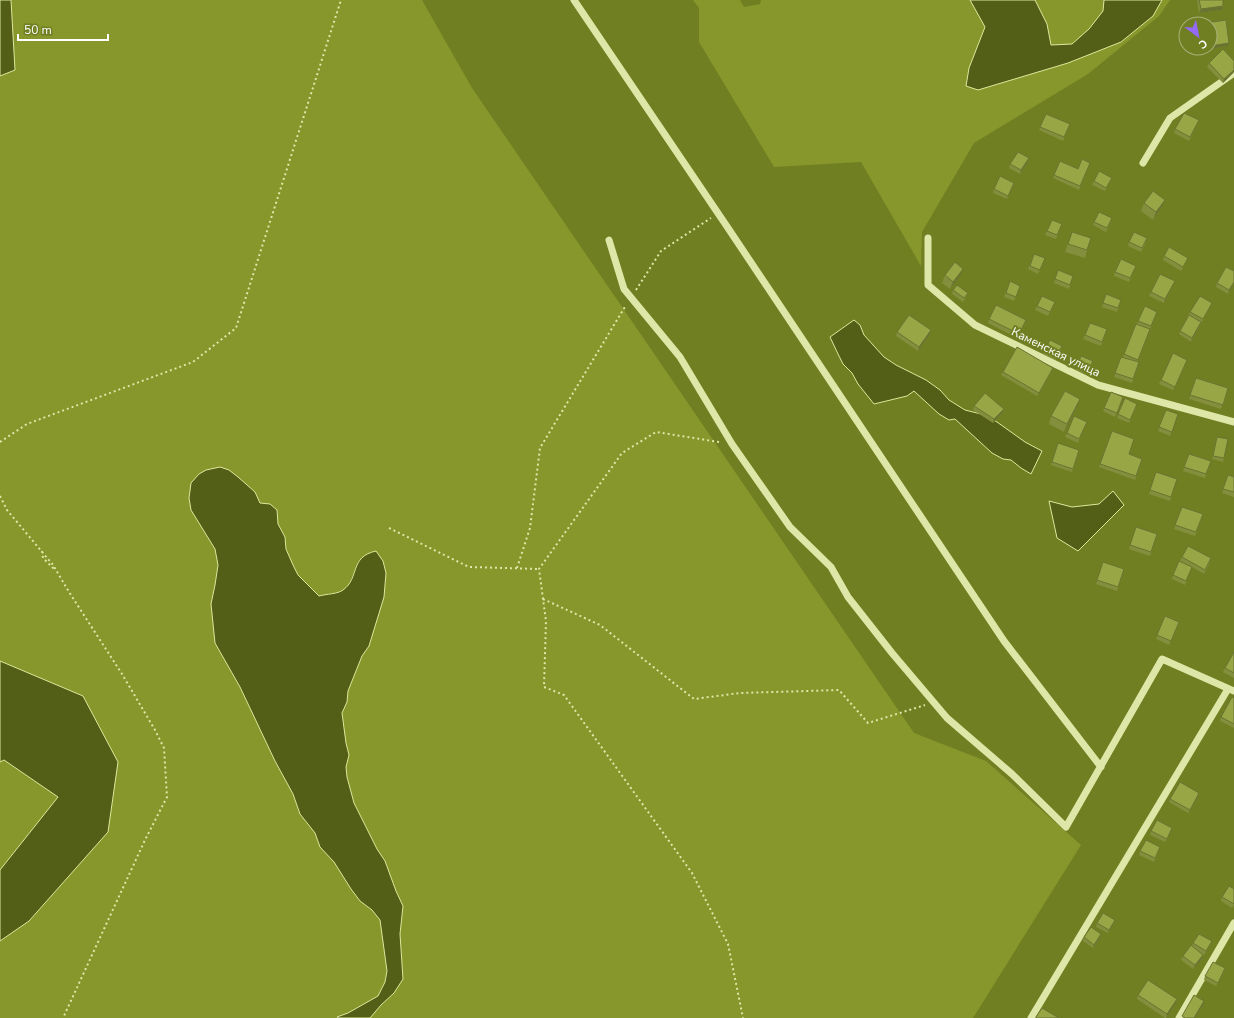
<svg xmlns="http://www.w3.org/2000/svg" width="1234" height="1018" viewBox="0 0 1234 1018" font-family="'Nunito Sans',sans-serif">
<rect width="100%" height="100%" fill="#707f22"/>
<path fill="#87972c" d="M11,0H422L472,88L914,733L986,761L1081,845L973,1018H370L381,1005L394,993L403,979L400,934L403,906L396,891L385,861L377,849L354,803L347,777L346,768L349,755L346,743L342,713L347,702L348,691L362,656L369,646L384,597L385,586L358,561L349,585L342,591L319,596L298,575L293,565L286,549L285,537L278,524L277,510L270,504L260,503C250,490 242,479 229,470L191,510L215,549L218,565L215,585L211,604L215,643L240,687L275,761L293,794L300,814L315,833L320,847L334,862L351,889L360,901L372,910L380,920L387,971L385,982L378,996L348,1013L337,1017L338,1018H0V941L29,921L107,833L83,696L0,661V76L15,69Z
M693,0H740L744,7L760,4L761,0H1170L1159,16L1088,74L974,143L922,232L921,266L861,162L774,167L699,42V8Z
M4,760L58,797L0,870V762Z"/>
<path fill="#535f17" stroke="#dee89b" d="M0,0H11L15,70L0,76Z
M970,0H1035L1047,24L1051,45L1072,44L1089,29L1103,11L1104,0H1162L1153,16L1121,42L1068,63L978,90L966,86L969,68L985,27Z
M854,320L860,325L864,335L884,357L896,365L926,380L940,390L949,400L965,410L985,415L997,422L1025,442L1042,451L1031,474L1021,468L1011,460L1003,459L992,453L955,419L949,420L939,414L914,391L907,396L874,404L858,384L852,373L843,364L838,354L830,337Z
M220,467L229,470L238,477L255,492L260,503L270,504L277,510L278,524L285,537L286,549L293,565L298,575L319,596C326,594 338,594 343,590C360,578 349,557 376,551L383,561L386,573L384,597L369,646L362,656L348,691L347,702L342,713L346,743L349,755L346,767L347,777L354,803L377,849L385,861L396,891L403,906L400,934L403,979L394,993L381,1005L370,1018H338L337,1017L348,1013L378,996L385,982L387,971L380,920L372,910L360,901L351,889L334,862L320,847L315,833L300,814L293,794L275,761L240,687L215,643L211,604L215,585L218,565L215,549L191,510L189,498L191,483L199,474L206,470Z
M1113,491L1124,505L1078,551L1057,538L1049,501L1072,507L1099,504Z
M0,661L83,696L118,762L108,832L29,921L0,941V870L58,797L4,760L0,762Z"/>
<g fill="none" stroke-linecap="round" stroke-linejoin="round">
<path stroke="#dee7a7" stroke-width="2" stroke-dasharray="2 3" stroke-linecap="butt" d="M636,290L661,251L711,218
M0,442L27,424L193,362L236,328L341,0
M719,442L656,432L622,453L539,569L546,621L544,687L564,695L692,873L728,944L743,1018
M0,496L7,510L53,565L69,592L122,674L155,730L164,748L167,797L145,840L63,1018
M389,528L469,567L539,569
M42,551L43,558L55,570
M517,568L530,528L540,448L626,305
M543,599L600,625L694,699L740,693L839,690L868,723L925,705"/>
<path stroke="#dee7a7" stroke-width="7" d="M574,0L728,228L1004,641L1101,767
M1143,163L1170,118L1234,73
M928,238V285L975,325L1098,385L1234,422
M609,240L624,289L680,357L732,444L790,527L831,567L848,597L892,653L947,718L1012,774L1066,827L1162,659L1234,691
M1031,1018L1228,689
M1179,1018L1234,923"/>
</g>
<path fill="#838f3c" d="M1197,0H1223V6L1222,10L1199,13Z
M1183,26H1186V48H1210L1228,46L1185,53L1182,30Z
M1234,61V72L1223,83L1207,67L1209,63Z
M1046,114L1070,124L1063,141L1039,130Z
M1199,120L1189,141L1174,133L1175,129Z
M1029,158L1028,162L1020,174L1009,168L1010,164Z
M1060,161L1078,169L1090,163L1079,190L1053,178Z
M1094,181H1110L1105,191L1092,185Z
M1014,183L1007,199L993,193L994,189Z
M1144,203L1162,207L1153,220L1141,211Z
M1052,220L1062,224L1056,239L1045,235Z
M1094,222H1111L1106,232L1093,225Z
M1072,232L1087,250L1085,258L1065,252Z
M1129,242H1146L1141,252L1128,246Z
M1034,254L1045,258L1038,274L1028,269Z
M1164,256L1188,258L1181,271L1163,260Z
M1058,270L1073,276L1069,289L1054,283Z
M1134,270L1129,282L1114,276L1115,272Z
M1234,271V283L1228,294L1216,287L1217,283Z
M945,275L960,276L950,289L942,283Z
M1010,281L1020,286L1014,301L1004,297Z
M1175,281L1164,303L1149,296L1151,292Z
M953,290L968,293L966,297L963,302L952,294Z
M1106,294L1121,300L1117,312L1102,307Z
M1055,302L1048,316L1035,310L1037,306Z
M1212,303L1210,307L1191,342L1179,334L1180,331L1190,312Z
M1145,306L1157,312L1137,362H1139L1132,383L1114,377L1121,357H1123L1136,324H1137Z
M989,319L1026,320L1017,338L988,323Z
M1090,323L1107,329L1101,346L1083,339Z
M931,330L930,334L918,351L896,336L897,332Z
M1062,346L1056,360L1043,354L1045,350Z
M1081,356L1093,361L1087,374L1076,370Z
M1187,360L1173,390L1159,384L1161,380Z
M1052,371L1037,396L1001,375L1003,372Z
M1196,378L1228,388L1221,409L1189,399Z
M1111,392L1123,397L1115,417L1103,411Z
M1125,398L1136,408L1129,423L1117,418Z
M974,406L1004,409L1003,412L993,423L973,410Z
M1077,407L1064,432L1049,424L1051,416Z
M1166,410L1178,414L1170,436L1158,431Z
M1085,425L1078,443L1065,437L1067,433Z
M1112,431L1129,454L1142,459L1135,480L1099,467Z
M1217,437L1224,458L1223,462L1212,459Z
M1058,443L1079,450L1072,472L1051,465Z
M1189,454L1211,461L1205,478L1183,471Z
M1156,472L1171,497L1170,501L1149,494Z
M1228,475L1234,477V497L1222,493Z
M1182,507L1203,514L1195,536L1174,529Z
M1136,527L1157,534L1150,556L1129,549Z
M1182,557L1210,562L1204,574L1192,567L1185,585L1172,579L1173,575L1188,565L1180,561Z
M1103,562L1124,569L1117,591L1096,584Z
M1165,616L1179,622L1169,645L1156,639Z
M1234,652V678L1223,672L1225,668Z
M1234,698V728L1220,721L1221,717Z
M1198,797L1188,813L1169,802L1170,799Z
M1172,828L1165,842L1150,835L1151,831Z
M1160,847L1154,862L1139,855L1140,851Z
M1234,889V905L1232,908L1221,901L1222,897Z
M1097,923H1114L1108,933L1096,927Z
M1101,934L1100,938L1093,948L1083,941L1084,937Z
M1193,943L1210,945L1204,955L1197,950L1203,955L1202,959L1193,969L1181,960L1183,956L1192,946Z
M1224,972L1216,986L1204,980L1205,976Z
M1138,995L1177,999L1176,1003L1166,1018H1165L1137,999Z"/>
<path fill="#6a7431" d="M1223,6L1222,10L1199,13L1201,9Z
M1229,43L1228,46L1185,53L1187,49L1195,48H1210V46Z
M1234,70V72L1223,83L1224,79Z
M1029,158L1028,162L1020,174L1021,170Z
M1165,200L1162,207L1153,220L1156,212Z
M963,269L960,276L950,289L953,282Z
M1175,281L1164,303L1165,299Z
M1234,282V283L1228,294L1229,290Z
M1201,322L1200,325L1191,342L1192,338Z
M931,330L930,334L918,351L919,347Z
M1080,399L1077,407L1064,432L1067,424Z
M1004,409L1003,412L993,423L994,419Z
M1199,793L1198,797L1188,813L1190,810Z
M1115,920L1114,923L1108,933L1109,930Z
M1101,934L1100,938L1093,948L1094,945Z
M1203,955L1202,959L1193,969L1195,965Z
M1177,999L1176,1003L1166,1018L1167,1014Z
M1204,1001L1203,1005L1195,1018H1194Z"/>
<path fill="#98a646" stroke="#6a7431" d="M1199,0H1223V6L1201,9Z
M1226,20L1229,43L1210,46V24H1199Z
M1183,26H1186V44Z
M1187,48H1195L1187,49Z
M1223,49L1234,61V70L1224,79L1209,63Z
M1184,113L1199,120L1190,137L1175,129Z
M1046,114L1070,124L1064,137L1040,127Z
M1018,152L1029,158L1021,170L1010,164Z
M1082,159L1090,163L1080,186L1054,175L1060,161L1078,169Z
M1099,171L1112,178L1106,188L1094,181Z
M1000,176L1014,183L1008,196L994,189Z
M1153,191L1165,200L1156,212L1144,203Z
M1099,212L1112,218L1107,228L1094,222Z
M1052,220L1062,224L1057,235L1047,231Z
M1072,232L1091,238L1087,250L1068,244Z
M1134,232L1147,238L1142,248L1129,242Z
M1169,247L1188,258L1183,267L1164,256Z
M1034,254L1045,258L1040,270L1030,266Z
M1121,259L1136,266L1130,278L1115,272Z
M955,262L963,269L953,282L945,275Z
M1226,267L1234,271V282L1229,290L1217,283Z
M1058,270L1073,276L1070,285L1055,279Z
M1160,274L1175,281L1165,299L1151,292Z
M1010,281L1020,286L1016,297L1006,293Z
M957,285L968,293L964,298L953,290Z
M1106,294L1121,300L1118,308L1103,303Z
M1042,296L1055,302L1050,312L1037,306Z
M1200,296L1212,303L1203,319L1190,312Z
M996,305L1026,320L1019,334L989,319Z
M1145,306L1157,312L1151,326L1138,321Z
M909,315L931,330L919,347L897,332Z
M1189,315L1201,322L1192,338L1180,331Z
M1090,323L1107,329L1102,342L1085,335Z
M1136,324L1150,329L1138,360L1124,354Z
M1050,340L1062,346L1057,356L1045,350Z
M1017,347L1053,368L1039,393L1003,372Z
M1173,353L1187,360L1175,387L1161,380Z
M1081,356L1093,361L1088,371L1077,366Z
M1121,357L1139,362L1133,379L1115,373Z
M1196,378L1228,388L1223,405L1190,395Z
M1065,391L1080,399L1067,424L1051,416Z
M1111,392L1123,397L1117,413L1104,408Z
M985,393L1004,409L994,419L974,406Z
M1125,398L1137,404L1130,420L1118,414Z
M1166,410L1178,414L1172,432L1159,427Z
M1074,416L1087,422L1079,439L1067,433Z
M1112,431L1134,439L1129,454L1142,459L1136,476L1100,464Z
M1217,437L1228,439L1224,458L1213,456Z
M1058,443L1079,450L1073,469L1052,462Z
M1189,454L1211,461L1206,474L1184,467Z
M1156,472L1177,479L1171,497L1150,490Z
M1228,475L1234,477V492L1223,489Z
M1182,507L1203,514L1196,532L1175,525Z
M1136,527L1157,534L1151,552L1130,545Z
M1188,546L1211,558L1205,570L1182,557Z
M1179,561L1192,567L1186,581L1173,575Z
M1103,562L1124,569L1118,587L1097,580Z
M1165,616L1179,622L1171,641L1157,635Z
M1234,652V673L1225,668Z
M1232,697L1234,698V724L1221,717Z
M1180,782L1199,793L1190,810L1170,799Z
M1157,820L1172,828L1167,839L1151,831Z
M1146,840L1160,847L1155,858L1140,851Z
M1229,886L1234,889V904L1222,897Z
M1103,913L1115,920L1109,930L1097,923Z
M1091,927L1101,934L1094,945L1084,937Z
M1199,934L1212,941L1206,951L1193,943Z
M1191,945L1203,955L1195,965L1183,956Z
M1213,962L1225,968L1218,983L1205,976Z
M1148,980L1177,999L1167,1014L1138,995Z
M1194,995L1204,1001L1194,1018H1185L1182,1016Z
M1042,1008L1059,1018H1037L1036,1017Z"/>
<g text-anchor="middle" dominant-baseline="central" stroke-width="4" stroke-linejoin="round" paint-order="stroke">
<g font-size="12" fill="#fff" stroke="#707f22">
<text transform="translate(1056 352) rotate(26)">Каменская улица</text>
</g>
</g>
<g transform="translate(1198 36) rotate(148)"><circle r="19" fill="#707f22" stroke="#a9b27a"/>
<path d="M0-3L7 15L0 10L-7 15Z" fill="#9469f3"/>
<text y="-6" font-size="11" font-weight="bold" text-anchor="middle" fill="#ffffff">С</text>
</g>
<path d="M18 34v6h90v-6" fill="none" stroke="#ffffff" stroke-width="2"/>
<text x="24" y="34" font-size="12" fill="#ffffff" stroke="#707f22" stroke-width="3" paint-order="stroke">50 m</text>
</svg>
